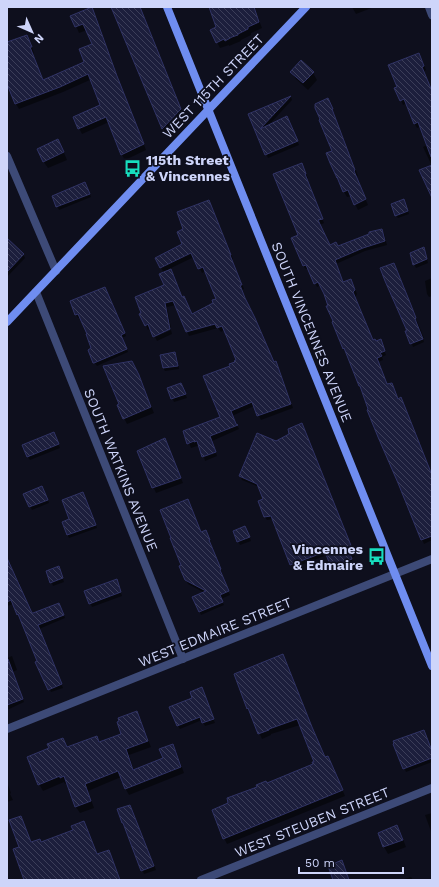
<svg xmlns="http://www.w3.org/2000/svg" width="439" height="887" viewBox="0 0 439 887" font-family="'Work Sans',sans-serif">
<defs>
<pattern id="building-back-hatch" width="6" height="6" patternUnits="userSpaceOnUse"><rect width="6" height="6" fill="#1c1e3c"/><path d="M-1 5l2 2M0 0l6 6M5-1l2 2" fill="none" stroke="#3c3e59"/></pattern>
</defs>
<rect width="100%" height="100%" fill="#0e0f1d"/>
<path fill="#0007" fill-rule="evenodd" d="M112,7H133L149,29L184,116L166,134L163,128Z
M210,7H245L255,12L258,18L262,28L251,33V35L241,40V41L229,46V45L220,48L217,42L218,28Z
M352,7H374L356,14Z
M91,8L95,14L120,83L146,150L125,160L122,155L109,122L82,134L79,128L101,106L92,79L63,92L19,109L16,104L7,81V43L27,36L30,42L34,53H33L43,81L85,62L93,44L87,30L79,33L72,16Z
M419,54L426,70L424,71L432,92V166L423,147L427,145L420,127L417,128L414,123L407,103L403,105L401,100L398,88Z
M291,72L313,73L317,80L308,90L296,79Z
M291,97L292,100L267,127L289,121L299,145L268,158L250,115Z
M327,99L335,115H334L358,176L356,177L368,205L358,210L351,196L347,197L344,192L340,182L333,151L322,120L314,105Z
M62,148L67,160L48,168L43,161Z
M303,168L308,178H307L324,223L320,225L330,246L338,247L381,230L384,233L387,245L365,251L336,264L343,283L353,284L357,294L355,297L373,341L381,343L386,355L382,357L383,360L378,362L387,385L398,400L401,398L403,402L432,475V540L424,544L362,390L333,322H334L330,306L321,285L317,287L308,268L306,269L303,266L300,236Z
M87,187L91,197L59,210L53,196Z
M405,204L409,214L398,218L396,215Z
M211,206L233,259L232,260L244,289L242,290L247,303L257,323L274,363L278,366L293,408L261,420L254,406L232,416L239,429L212,441L191,448L184,432L222,418L237,361L224,330L221,332L218,328L189,336L176,305L167,307L171,328L154,335L151,328L148,330L146,325L165,286L164,273L156,258L183,244L185,230ZM194,257L208,266L200,269L202,273L206,271L218,299L214,304L192,316L182,298L169,269Z
M7,239L23,254L25,258L7,277Z
M423,248L425,252L428,263L416,268L414,264Z
M432,278V296L429,297L427,294L425,281Z
M107,291L126,336L122,338L128,352L97,366L94,362L92,349L88,335L81,317L78,318L76,314Z
M417,321L424,338L423,339L424,342L413,347L405,325Z
M171,330L172,334L157,341L155,337Z
M175,353L177,357L179,369L165,371L163,368L161,356Z
M135,368L154,413L127,424L124,418Z
M168,388H183L187,398L174,402Z
M304,428L355,556L351,558L353,563L338,569L335,565H332L327,555L293,568L273,519L267,520L265,517L264,500L259,487L242,480L240,476L276,442Z
M56,437L60,448L30,460L28,457Z
M167,445L183,483L156,493L138,451Z
M216,453L217,456L205,461L204,457Z
M44,491L49,503L32,510L24,494Z
M83,493L97,528L69,538L67,534L71,520Z
M247,530L251,541L240,545L234,531Z
M201,533L207,535L211,544H210L222,573L221,574L230,595L221,599L224,605L201,615L193,598L205,593L188,584L186,580Z
M13,571L20,584L18,585L32,614L61,608L65,618L39,629L63,688L51,692L21,618H20L18,615L13,604L7,606V574Z
M60,571L64,582L53,586L48,572Z
M118,584L122,596L92,607L86,592Z
M283,655L286,660L312,729L325,758L328,757L331,762L345,796L227,844L224,838L314,765L315,762L300,725L271,734V735L262,739L248,708L235,674Z
M12,656L17,670L12,672L24,702L7,710V658Z
M203,692L215,723L205,726L202,720L180,729L178,726L193,699Z
M137,712L140,719L151,747L129,755L134,771L164,759L172,745L176,751L184,773L129,795L125,788L121,777L88,791L94,808L80,813L76,807L67,783L65,784L64,782L43,791L39,784L50,748L63,739L68,748L97,737L100,743L122,734Z
M395,744L432,752V762L406,772Z
M7,782L11,793L10,794L13,800L7,802Z
M132,810L156,870L144,874L125,826H124L122,823Z
M432,813V834L425,815Z
M397,827L401,834L406,847L388,854L384,847L379,833Z
M411,877L413,880H401Z"/>
<path fill="url(#building-back-hatch)" stroke="#303365" d="M92,7L117,76L144,144L121,155L106,117L78,129L73,117L100,105L88,74L60,87L15,104L7,84V42L27,35L32,47H30L43,80L84,62L79,49L92,44L83,24L75,27L70,16Z
M111,7H140L181,109L162,129Z
M209,7H254L259,22L248,27V29L238,34V35L232,37L225,41L224,39L216,43L210,30L216,27Z
M419,53L424,66L422,67L432,91V156L431,157L418,122L414,124L404,99L400,101L394,88L397,87L388,65Z
M301,60L314,72L303,83L290,72Z
M291,96L260,129L287,116L298,141L265,155L248,114Z
M328,98L333,109H332L355,170L354,171L366,199L354,205L348,190L343,192L337,177V178L330,163L326,153L332,151L319,120L320,119L315,108V104Z
M58,139L64,152L43,162L37,149Z
M302,163L306,174H305L323,219L318,220L330,245L336,242L338,246L369,234V232L382,229L385,241L363,248L335,260L343,282L351,279L355,290L353,292L373,340L375,339L376,341L381,339L385,351L380,353L382,356L377,358L387,384L392,383L398,399L401,397L432,475V536L421,540L398,483L378,437L367,410L368,409L360,386H359L344,348L343,349L332,322L333,321L326,306H328L324,294L318,282L314,284L306,265L303,266L291,238L298,235L273,174Z
M432,165V198L419,170Z
M85,182L90,194L56,207L52,196Z
M404,199L408,211L395,216L391,204Z
M209,200L231,255H230L242,285H240L245,298L255,318L274,362L276,361L291,404L257,416L252,402L231,411L236,424L238,425L210,436L216,452L202,457L197,441L194,442V441L187,444L183,431L220,417L203,376L230,366L229,364L235,362L234,361L236,360L228,340L222,326L217,328L215,324L186,332L173,301L165,303L170,329L153,337L148,324L145,326L139,314L141,313L135,297L164,285L159,274L171,269L182,297L184,296L192,314L213,303L212,300L216,299L203,267L198,269L191,253L160,268L155,258L182,244L177,232L183,229L177,212Z
M7,238L24,254L7,272Z
M424,247L427,259L413,265L410,253Z
M394,263L411,305L416,318L415,319L423,339L410,344L405,331H407L385,281L380,268Z
M105,287L125,333L121,335L127,349L94,363H93L88,350L91,348L86,334H87L78,314L75,315L70,301Z
M175,352L178,366L163,368L160,355Z
M132,361L139,375L151,407L123,419L117,405L119,404L103,366Z
M181,383L186,394L171,399L167,388Z
M302,423L354,553L350,554L352,559L335,566L333,562H329L325,552L290,565L271,516L264,517L258,501L263,499L257,484L239,476L257,433L276,441L289,434L288,429Z
M54,432L59,444L27,457L22,445Z
M165,438L181,478L152,488L137,451Z
M42,486L48,500L29,507L23,494Z
M83,492L96,525L67,535L62,522L69,519L62,500Z
M188,499L201,532L206,530L210,540H209L221,569L220,570L229,591L220,595L223,602L199,612L192,597L206,591L185,580L179,566L181,565L170,538H171L160,510Z
M245,526L250,537L237,542L233,531Z
M7,558L32,613H33L59,603L64,615L38,625L62,684L48,690L35,662L37,661L18,614L17,615L11,600L7,602Z
M59,566L63,578L50,583L46,571Z
M117,579L121,592L89,604L84,591Z
M283,654L312,727L325,757L328,756L343,790L223,839L212,810L228,803L227,798L257,787L256,785L266,781L267,783L313,764L312,762H314L297,719L269,729V730L258,734L248,708L247,709L234,674Z
M8,659L23,699L7,705V660Z
M202,687L214,719L202,723L200,717L177,726L169,707L192,698L190,692Z
M137,711L148,741L126,749L133,770L163,758L159,749L173,744L181,767L125,789L118,771L85,784L91,801L75,807L64,776L60,778V776L38,785L27,757L49,748L47,744L63,738L67,747L97,736L99,742L121,734L117,722L119,721L118,718Z
M424,730L432,751V758L403,769L393,744L394,743L393,741Z
M130,805L154,866L141,871L123,823H122L117,809Z
M21,816L31,842L40,839L41,842L73,830L71,826L84,821L97,854L109,850L120,880H24L13,849L19,847L9,820Z
M397,825L403,840L383,847L378,833Z
M342,860L349,880H333L328,866Z"/>
<g fill="none" stroke-linecap="round" stroke-linejoin="round">
<path stroke="#3d4a77" stroke-width="8" d="M429,7L432,15
M7,156L56,271
M36,292L183,659
M7,729L432,559
M201,880L432,788"/>
<path stroke="#6f8df0" stroke-width="8" d="M167,7L432,666
M7,322L306,7"/>
</g>
<defs>
<symbol id="bus-bare" viewBox="-9 -9 18 18"><path d="M-5-6H5V4H4V6H2V4H-2V6H-4V4H-5ZM-3.5-4V0h7V-4ZM-3.5 1.2v1.5H-2V1.2ZM2 1.2v1.5H3.5V1.2Z" fill="#17debe" stroke="#0e0f1d" stroke-width="2.5" paint-order="stroke"/></symbol>
</defs>
<g fill-rule="evenodd">
<use href="#bus-bare" x="120" y="156" width="25" height="25"/>
<use href="#bus-bare" x="364" y="544" width="25" height="25"/>
</g>
<g text-anchor="middle" dominant-baseline="central" stroke-width="3.5" stroke-linejoin="round" paint-order="stroke">
<g font-size="14" fill="#ced5fa" stroke="#0e0f1d">
<text transform="translate(213 86) rotate(-46)">WEST 115TH STREET</text>
<text transform="translate(312 332) rotate(68)">SOUTH VINCENNES AVENUE</text>
<text transform="translate(121 470) rotate(68)">SOUTH WATKINS AVENUE</text>
<text transform="translate(215 632) rotate(-22)">WEST EDMAIRE STREET</text>
<text transform="translate(312 822) rotate(-22)">WEST STEUBEN STREET</text>
</g>
<g font-size="14" font-weight="bold" fill="#ced5fa" stroke="#0e0f1d" text-anchor="start">
<text x="146" y="160">115th Street<tspan x="146" dy="16">&amp; Vincennes</tspan></text>
<text x="363" y="549" text-anchor="end">Vincennes<tspan x="363" dy="16">&amp; Edmaire</tspan></text>
</g>
</g>
<rect width="439" height="887" fill="none" stroke="#ced5fa" stroke-width="16"/>
<g transform="translate(32 32) rotate(135)" stroke="#0e0f1d" stroke-width="3" paint-order="stroke">
<path d="M0-3L7 15L0 10L-7 15Z" fill="#ced5fa"/>
<text y="-6" font-size="11" font-weight="bold" text-anchor="middle" fill="#ced5fa">N</text>
</g>
<path d="M299 867v6h104v-6" fill="none" stroke="#ced5fa" stroke-width="2"/>
<text x="305" y="867" font-size="12" fill="#ced5fa" stroke="#0e0f1d" stroke-width="3" paint-order="stroke">50 m</text>
</svg>
